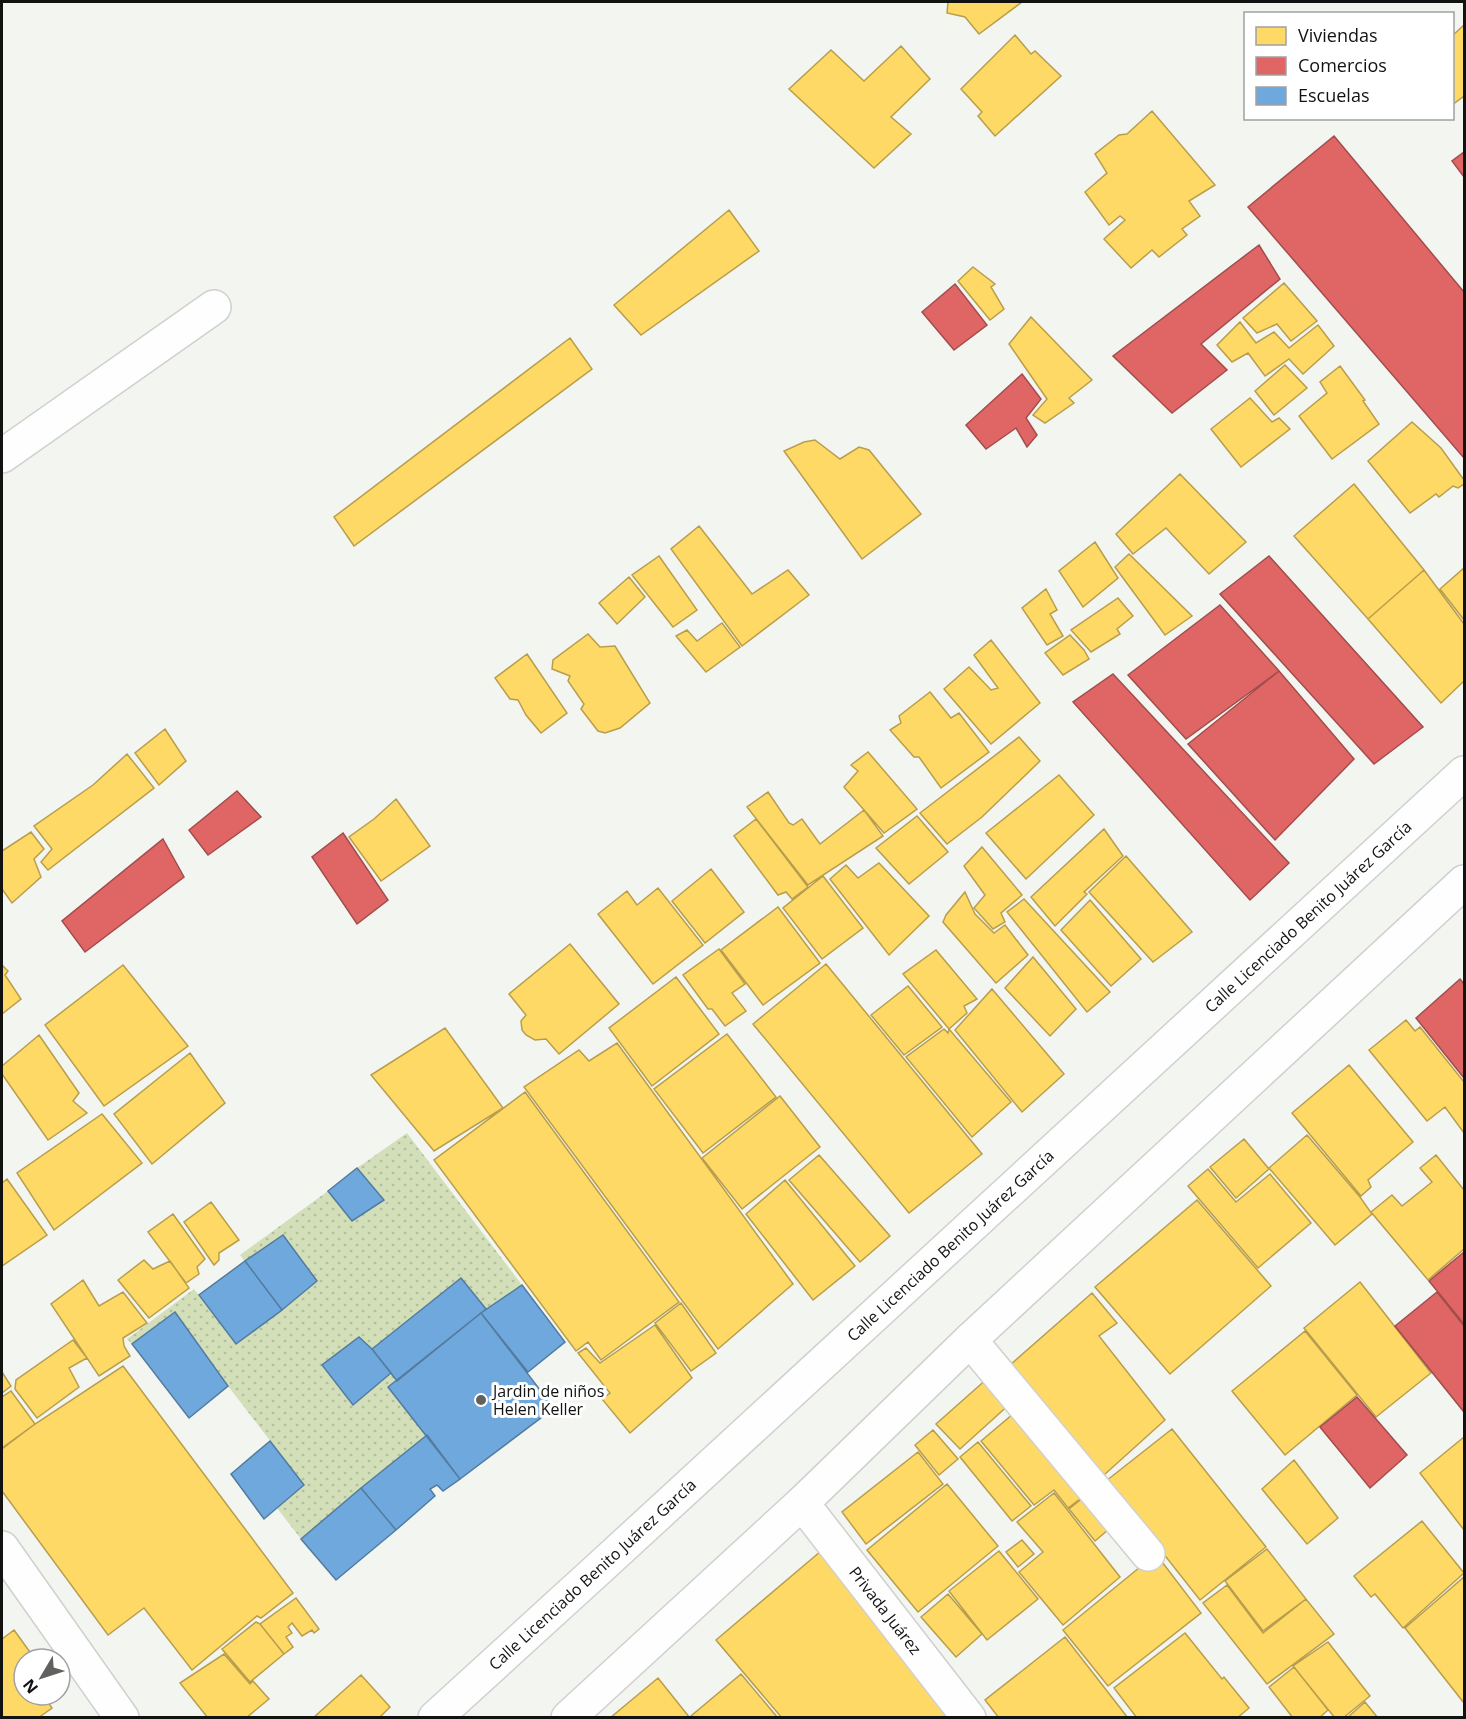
<svg xmlns="http://www.w3.org/2000/svg" width="1466" height="1719" viewBox="0 0 1466 1719" font-family="'Open Sans',sans-serif">
<defs>
<pattern id="park-dots" width="8" height="8" patternUnits="userSpaceOnUse" patternTransform="scale(1.5)"><rect width="8" height="8" fill="#d2dfb8"/><path d="M2 2h.1M6 6h.1" fill="none" stroke="#b3be9d" stroke-width="1.8" stroke-linecap="round"/></pattern>
</defs>
<rect width="100%" height="100%" fill="#f3f5f1"/>
<path fill="url(#park-dots)" d="M407,1133L522,1285L486,1309L461,1279L372,1349L359,1337L322,1365L353,1405L391,1373L397,1381L388,1387L427,1435L301,1539L277,1508L304,1485L228,1386L175,1312L132,1344L127,1339L194,1289L236,1343L281,1310L240,1255L328,1191L352,1221L383,1201L357,1168Z"/>
<path fill="#ffd966" stroke="#b89e4c" stroke-width="1.5" d="M948,2H1022L979,34L965,17L947,13Z
M1464,25V96L1452,105V36Z
M1015,35L1031,54L1035,51L1061,76L995,136L978,116L982,112L961,89Z
M901,46L930,79L891,117L911,134L874,168L789,89L831,50L864,81Z
M1152,111L1215,185L1189,201L1200,216L1182,229L1187,235L1159,257L1152,250L1131,268L1104,239L1125,220L1120,216L1109,225L1085,192L1107,173L1095,154L1119,135L1127,134Z
M729,210L759,251L641,335L614,305Z
M973,267L995,284L991,287L1004,309L990,320L958,281Z
M1284,283L1317,321L1291,341L1277,324L1257,333L1243,318Z
M1031,317L1092,380L1069,398L1074,403L1045,423L1033,415L1047,399L1009,344Z
M1240,322L1256,343L1274,332L1289,348L1318,325L1334,346L1303,374L1289,359L1265,376L1248,353L1232,362L1217,345Z
M570,338L592,369L354,546L334,517Z
M1285,365L1307,388L1274,415L1255,391Z
M1340,366L1365,400L1363,401L1379,424L1332,459L1299,416L1327,393L1320,382Z
M1250,398L1272,422L1279,418L1290,429L1241,467L1211,429Z
M1412,422L1441,448L1464,480V484L1458,488L1453,486L1439,497L1436,494L1410,513L1368,461Z
M815,440L840,459L859,447L869,450L921,514L862,559L784,451L804,442Z
M1180,474L1246,542L1209,574L1166,528L1133,554L1116,534Z
M1354,484L1424,570L1368,619L1294,536Z
M699,526L752,594L788,570L809,595L742,646L671,549Z
M1095,542L1118,578L1083,607L1059,571Z
M1129,554L1192,616L1165,635L1115,567Z
M659,556L697,610L673,627L632,575Z
M1464,568V620L1440,589Z
M1424,570L1464,624V681L1441,703L1368,619Z
M629,577L645,597L617,624L599,603Z
M1046,589L1057,610L1050,614L1063,636L1047,645L1022,608Z
M1118,598L1133,616L1117,629L1120,634L1091,652L1071,630Z
M722,623L740,647L706,672L676,636L687,630L697,641Z
M588,634L600,647L615,646L650,703L620,728L605,733L598,731L581,709L584,704L568,681L570,676L552,669L553,660Z
M1070,635L1084,650L1089,659L1063,675L1045,653Z
M991,640L1040,703L991,744L944,689L969,667L991,690L998,688L974,655Z
M527,654L567,713L541,733L526,715L518,700L510,699L495,678Z
M930,692L951,718L959,713L989,752L941,788L919,757H914L890,730L901,723L899,716Z
M165,729L186,761L159,785L135,753Z
M1019,737L1040,761L982,817L947,844L920,813Z
M868,752L917,809L884,833L844,787L858,771L851,765Z
M127,754L154,788L48,870L41,862L52,849L34,826L93,785Z
M1059,775L1094,815L1026,879L986,833Z
M768,792L789,823L793,825L802,819L820,844L864,810L883,836L808,885L747,807Z
M396,799L430,846L381,881L349,837L374,819Z
M917,816L948,852L909,884L876,848Z
M756,819L808,887L792,899L786,892L778,895L734,836Z
M1104,829L1123,856L1084,892L1087,894L1055,926L1031,897Z
M31,832L44,849L34,859L41,877L12,903L2,889V851Z
M982,847L1022,895L1001,913L1005,922L993,929L974,908L985,895L964,866Z
M1126,856L1192,932L1153,962L1089,892Z
M879,863L929,916L889,955L830,879L846,865L858,878Z
M711,869L744,912L705,943L672,901Z
M823,876L863,928L822,959L783,908Z
M658,888L703,945L653,984L598,914L627,891L637,905Z
M965,892L975,914L994,933L1005,925L1028,955L996,983L943,922L946,915Z
M1024,899L1110,992L1087,1012L1007,912Z
M1090,900L1141,959L1111,986L1061,930Z
M778,907L820,963L763,1005L721,950Z
M570,944L619,1004L559,1054L546,1039L535,1040L526,1035L522,1030L521,1021L526,1015L509,994Z
M719,949L745,984L732,993L746,1011L725,1026L712,1009H708L683,975Z
M936,950L977,999L964,1006L967,1013L949,1029L903,974Z
M1033,957L1076,1009L1050,1036L1005,988Z
M826,964L982,1154L909,1213L753,1024Z
M2,965L8,971L5,975L21,999L2,1014Z
M123,965L188,1046L104,1106L45,1025Z
M676,977L719,1034L652,1086L609,1028Z
M908,986L942,1027L904,1055L871,1015Z
M992,989L1064,1074L1022,1112L955,1030Z
M1406,1020L1415,1031L1420,1027L1464,1082V1133L1445,1107L1427,1121L1369,1050Z
M445,1028L503,1108L434,1151L371,1075Z
M944,1029L948,1033L949,1029L1011,1102L972,1137L906,1057Z
M727,1034L776,1097L703,1153L654,1089Z
M39,1035L79,1093L73,1101L87,1113L48,1140L2,1074V1066Z
M617,1043L793,1284L718,1349L524,1087L579,1050L589,1061Z
M190,1053L225,1103L152,1164L114,1114Z
M1349,1065L1413,1142L1368,1180L1371,1187L1361,1196L1292,1113Z
M525,1092L679,1302L601,1360L588,1342L576,1351L434,1160Z
M780,1096L820,1147L742,1209L702,1158Z
M102,1114L142,1163L54,1230L17,1173Z
M1307,1135L1360,1197L1372,1214L1335,1245L1269,1168Z
M1244,1139L1269,1169L1236,1198L1210,1167Z
M819,1155L890,1236L860,1262L789,1180Z
M1436,1155L1464,1190V1249L1428,1280L1371,1212L1392,1195L1402,1206L1432,1182L1420,1168Z
M1208,1169L1236,1202L1270,1174L1311,1223L1258,1268L1188,1186Z
M7,1179L47,1235L2,1266V1183Z
M785,1180L855,1266L813,1300L746,1214Z
M1197,1200L1271,1286L1170,1374L1095,1287Z
M211,1202L239,1240L219,1253V1260L214,1265L184,1222Z
M173,1214L205,1259L197,1267L199,1274L186,1283L148,1232Z
M144,1260L153,1269L170,1261L189,1288L149,1318L118,1280Z
M83,1280L99,1306L123,1292L147,1323L123,1338L124,1346L130,1356L99,1376L51,1304Z
M1360,1282L1431,1373L1376,1417L1304,1328Z
M1092,1293L1117,1323L1099,1336L1165,1420L1104,1475L1010,1365Z
M681,1303L716,1353L691,1371L655,1323Z
M655,1325L692,1378L630,1433L602,1399L610,1393L578,1353L586,1348L600,1363Z
M1305,1331L1357,1395L1285,1455L1232,1391Z
M73,1340L87,1358L69,1368L79,1387L37,1418L15,1389L16,1380Z
M123,1366L293,1593L261,1618L257,1616L192,1670L144,1608L108,1635L2,1491V1449L35,1424Z
M2,1372L11,1386L2,1393Z
M989,1377L1012,1402L960,1449L936,1424Z
M11,1391L35,1424L2,1448V1397Z
M1019,1409L1088,1493L1068,1508L1054,1490L1034,1505L981,1441Z
M1172,1429L1266,1547L1200,1600L1106,1481Z
M933,1430L958,1459L939,1475L915,1445Z
M1464,1437V1530L1420,1473Z
M978,1442L1031,1506L1012,1521L960,1457Z
M918,1452L943,1484L866,1544L842,1512Z
M1294,1460L1338,1518L1307,1544L1262,1489Z
M947,1484L998,1546L918,1612L867,1550Z
M1054,1493L1120,1577L1063,1625L1019,1572L1043,1552L1017,1522Z
M1089,1493L1115,1524L1095,1541L1069,1509Z
M1422,1521L1464,1573L1403,1628L1375,1594L1371,1597L1354,1576Z
M1022,1540L1034,1554L1018,1567L1006,1552Z
M1267,1549L1306,1599L1263,1631L1225,1581Z
M821,1551L955,1718H782L716,1640Z
M999,1551L1038,1599L987,1640L949,1591Z
M1156,1554L1201,1613L1108,1686L1063,1630Z
M1464,1577V1703L1405,1628Z
M1227,1585L1263,1633L1306,1599L1334,1634L1267,1684L1203,1603Z
M948,1594L982,1634L956,1657L921,1617Z
M296,1598L319,1629L314,1633L312,1630L302,1636L292,1623L288,1627L292,1633L286,1637L293,1647L284,1654L260,1624Z
M256,1622L260,1624L284,1654L250,1682L222,1649Z
M14,1630L35,1659H24V1695H52L46,1699L52,1708L38,1718H2V1639Z
M1185,1633L1222,1679L1224,1677L1249,1708L1237,1718H1137L1114,1688Z
M1065,1637L1128,1718H999L985,1700Z
M1328,1642L1370,1696L1343,1718H1335L1293,1666Z
M224,1654L250,1684L253,1681L269,1699L246,1718H208L180,1683Z
M1294,1667L1328,1710L1319,1718H1293L1269,1687Z
M741,1674L778,1718H692L691,1716Z
M361,1675L390,1707L379,1718H313Z
M658,1678L690,1718H610Z
M1365,1702L1378,1718H1347Z"/>
<path fill="#e06666" stroke="#a24d4c" stroke-width="1.5" d="M1334,136L1464,292V458L1248,207Z
M1464,152V177L1452,161Z
M1259,245L1280,279L1201,344L1227,370L1172,413L1113,356Z
M955,284L987,325L954,350L922,312Z
M1022,374L1041,399L1026,418L1037,435L1027,447L1016,428L986,449L966,425Z
M1269,556L1423,727L1374,764L1220,594Z
M1220,605L1279,671L1186,739L1128,675Z
M1279,671L1354,759L1275,840L1188,744Z
M1113,674L1289,863L1250,900L1073,702Z
M237,791L261,817L208,855L189,830Z
M343,833L388,900L357,924L312,857Z
M163,839L184,877L85,952L62,921Z
M1460,979L1464,984V1078L1416,1018Z
M1464,1252V1324L1429,1281Z
M1437,1292L1464,1326V1412L1395,1326Z
M1357,1397L1407,1455L1370,1488L1320,1427Z"/>
<path fill="#6fa8dc" stroke="#537b9f" stroke-width="1.5" d="M357,1168L384,1200L352,1221L328,1191Z
M283,1235L317,1281L282,1310L245,1261Z
M245,1261L282,1310L236,1344L199,1295Z
M461,1278L486,1309L397,1381L372,1349Z
M522,1285L565,1342L528,1372L481,1313Z
M175,1312L228,1386L189,1418L132,1344Z
M481,1313L554,1408L460,1479L388,1387Z
M359,1337L372,1349L391,1373L353,1405L322,1365Z
M427,1435L460,1479L443,1491L437,1485L430,1489L435,1496L396,1530L361,1488Z
M270,1441L304,1485L264,1519L231,1474Z
M361,1488L396,1530L336,1580L301,1539Z"/>
<g fill="none" stroke-linecap="round" stroke-linejoin="round">
<defs>
<g id="minor">
<path d="M2,456L214,307"/>
<path d="M970,1340L1148,1554"/>
<path id="s1" d="M802,1503L969,1718"/>
<path d="M2,1548L122,1718"/>
<path id="s2" d="M435,1718L606,1562L1464,773"/>
<path d="M568,1718L802,1503L970,1340L1464,882"/>
</g>
</defs>
<use href="#minor" stroke="#d0d1ce" stroke-width="36"/>
<use href="#minor" stroke="#fdfefd" stroke-width="33"/>
</g>
<circle fill="#61625f" stroke="#fff" stroke-width="2" cx="481" cy="1400" r="6"/>
<g text-anchor="middle" dominant-baseline="central" stroke-width="6" stroke-linejoin="round" paint-order="stroke">
<g font-size="16" fill="#121311" stroke="#fff">
<text stroke="none"><textPath href="#s2" startOffset="1185">Calle Licenciado Benito Juárez García</textPath></text>
<text stroke="none"><textPath href="#s2" startOffset="699">Calle Licenciado Benito Juárez García</textPath></text>
<text stroke="none"><textPath href="#s2" startOffset="213">Calle Licenciado Benito Juárez García</textPath></text>
<text stroke="none"><textPath href="#s1" startOffset="136">Privada Juárez</textPath></text>
</g>
<g font-size="16" fill="#121311" stroke="#fff" text-anchor="start">
<text x="493" y="1391">Jardin de niños<tspan x="493" dy="18">Helen Keller</tspan></text>
</g>
</g>
<rect width="1466" height="1719" fill="none" stroke="#121311" stroke-width="6"/>
<rect x="1244" y="12" width="210" height="108" fill="#ffffff" stroke="#a0a1a0" stroke-width="1.5"/>
<rect x="1256" y="27" width="30" height="18" fill="#ffd966" stroke="#a0a1a0" stroke-width="1.5"/>
<text x="1298" y="42" font-size="18" fill="#121311">Viviendas</text>
<rect x="1256" y="57" width="30" height="18" fill="#e06666" stroke="#a0a1a0" stroke-width="1.5"/>
<text x="1298" y="72" font-size="18" fill="#121311">Comercios</text>
<rect x="1256" y="87" width="30" height="18" fill="#6fa8dc" stroke="#a0a1a0" stroke-width="1.5"/>
<text x="1298" y="102" font-size="18" fill="#121311">Escuelas</text>
<g transform="translate(42 1677) rotate(231)"><circle r="28" fill="#ffffff" stroke="#a0a1a0" stroke-width="1.5"/>
<path d="M0-4.5L10 22L0 15L-10 22Z" fill="#61625f"/>
<text y="-9" font-size="16" font-weight="bold" text-anchor="middle" fill="#121311">N</text>
</g>
</svg>
